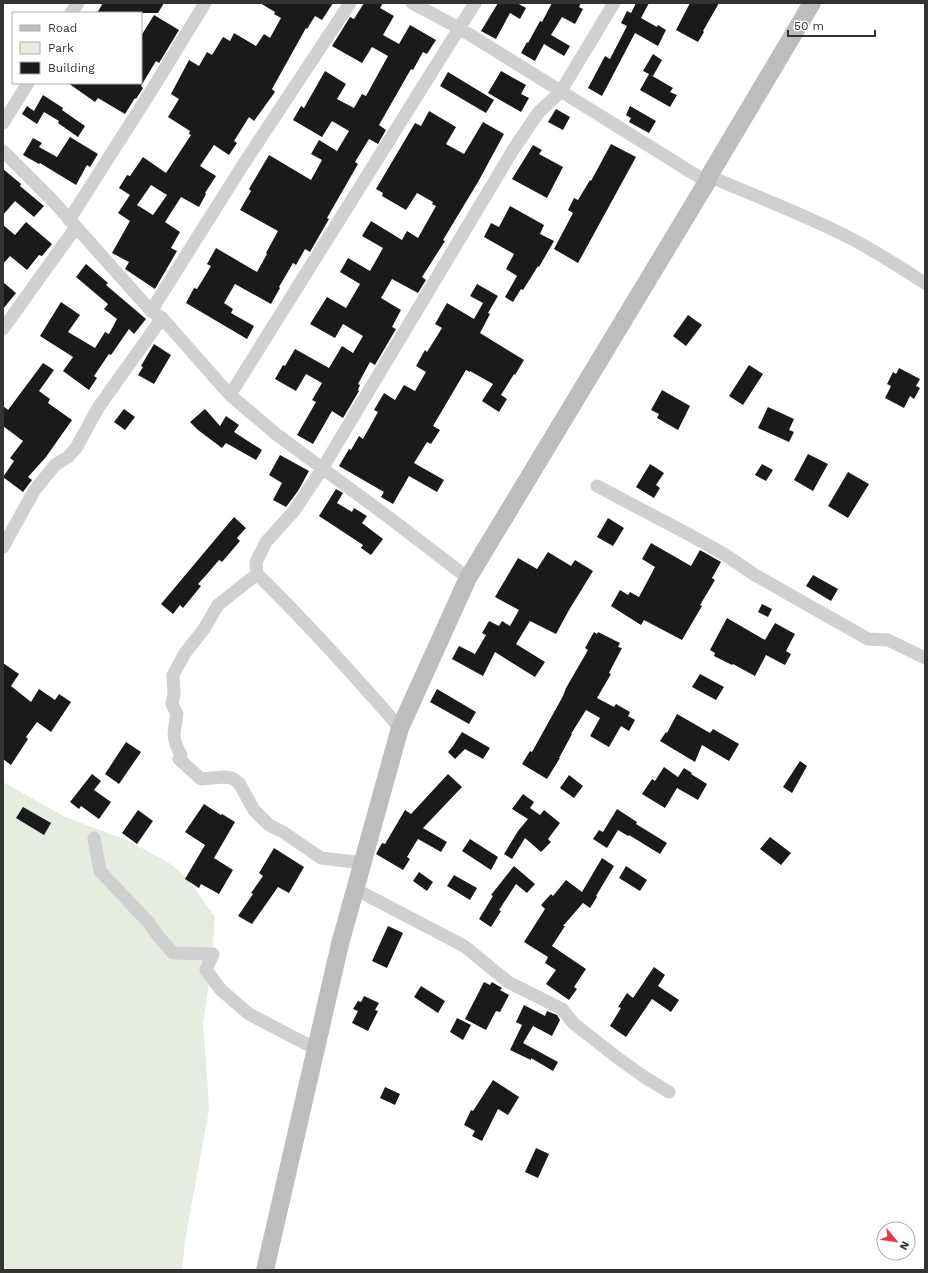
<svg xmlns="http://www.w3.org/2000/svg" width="928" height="1273" viewBox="0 0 928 1273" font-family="'Work Sans',sans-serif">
<rect width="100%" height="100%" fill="#fff"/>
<path fill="#e6ecdf" d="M3,782L65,817L129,841L169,863L186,877L215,917L212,961L203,1025L206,1059L209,1110L186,1235L182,1270H3Z"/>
<path fill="#1a1a1a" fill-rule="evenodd" d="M103,3H164L158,13H97Z
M260,3H333L322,20L315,16L307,29L306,28L272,89L275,92L254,121L249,117L234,141L237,143L229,155L214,145L200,166L216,176L205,193L206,194L199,207L181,197L165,222L180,232L171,248L177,251L155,289L125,269L129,262L112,253L130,221L118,213L130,195L119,188L127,175L130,176L143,157L166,173L191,135L189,134L190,131L168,117L179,99L171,94L189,60L199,66L207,52L212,55L223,37L230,41L234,33L256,46L264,34L270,38L281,18L274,14L275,12ZM151,185L167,195L153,215L137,205Z
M364,3H383L380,8L394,16L383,35L399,44L410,25L436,40L427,54L423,52L413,70L411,69L379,125L386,130L378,144L369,139L355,162L358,164L327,218L329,219L318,238L310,252L305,249L296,265L293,263L279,287L280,288L271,304L235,284L224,303L233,309L231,313L254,326L247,339L186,303L194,288L197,289L211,266L207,264L216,248L257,272L267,254L266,253L278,231L240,210L251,191L249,189L269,155L311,180L322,160L311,154L319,140L337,151L349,131L332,121L322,137L293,120L301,106L304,108L325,71L346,84L337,99L354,108L362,94L366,96L388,56L372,47L362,63L332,46L350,17L354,19Z
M498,3H517L526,8L520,19L510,13L496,39L481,31Z
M552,3H581L579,7L583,9L575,24L562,17L551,35L570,46L564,56L544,44L535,61L521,53L527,42L528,43L540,21L542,22Z
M636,3H649L641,18L657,27L658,25L666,30L658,46L635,33L602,96L588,88L605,56L610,59L627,26L621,23L627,11L631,13Z
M690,3H719L703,31L704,32L698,42L676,30Z
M154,15L179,30L159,63L156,61L141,86L143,88L136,99L135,98L125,114L98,98L95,102L68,83H141V36Z
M653,54L662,60L653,76L643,71Z
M501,71L526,85L521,94L529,98L521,112L488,93Z
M448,72L494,100L486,113L440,86Z
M649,74L673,88L670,92L677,95L670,107L640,90Z
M43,95L63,108L62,110L85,126L78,137L58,123L59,121L44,112L37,124L22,114L27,106L34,111Z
M630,106L656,121L649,133L629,122L631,118L626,115Z
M556,109L570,117L563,130L548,122Z
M429,111L456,127L446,144L464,154L483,122L504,134L478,182L443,240L445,241L422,277L426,280L418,293L392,279L381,298L401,310L392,327L396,329L375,365L370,362L358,384L360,385L358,390L359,391L343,418L332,411L313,444L297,435L316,402L312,400L322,383L306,374L296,391L275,379L283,365L285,366L295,349L329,368L342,346L353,353L363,336L343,324L335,338L310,324L327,297L346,308L360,284L340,272L348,258L370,271L383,248L362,236L371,221L402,240L407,231L418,238L436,206L432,204L433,202L417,193L406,210L382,196L383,193L376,189L415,123L421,126Z
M70,137L98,154L90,167L87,165L76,185L40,163L39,164L23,155L33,138L42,143L39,147L57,157Z
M611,144L636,157L578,263L554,249L573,213L568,210L574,198L578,200L590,180L591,181Z
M533,145L542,150L539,154L563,167L547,198L512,179Z
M3,169L21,184L20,186L44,206L34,217L15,201L3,215Z
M510,206L544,225L540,234L554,241L539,267L538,266L523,290L521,289L513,302L505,297L517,276L506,269L514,254L484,237L491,223L499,227Z
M26,222L52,244L42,256L39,255L27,270L10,256L3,264V225L15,235Z
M86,264L108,283L106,285L146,319L134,334L129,329L111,355L109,354L94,376L97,378L89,390L63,371L73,357L40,336L61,302L80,315L68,332L95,348L105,332L109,334L117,319L104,309L108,304L76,277Z
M3,282L16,293L3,309Z
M477,284L498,296L488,313L490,314L480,333L524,360L515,375L514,374L501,395L507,399L499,412L482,401L493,384L470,371V372L466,370L433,426L440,430L431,444L427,442L414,463L444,480L437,492L409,476L393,504L381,497L384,492L339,466L349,449L351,450L359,436L363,439L378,412L374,410L384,393L395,400L404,385L415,391L426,372L416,366L425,350L427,352L442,328L435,324L447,303L474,319L483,303L470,296Z
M688,315L702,325L686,346L673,336Z
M154,344L171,355L154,384L138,375L143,367L141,366Z
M43,363L54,370L39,391L50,399L48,403L72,420L46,457L28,477L32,480L23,492L3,477L14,461L10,458L23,441L3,426V406L8,410Z
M749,365L763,374L743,405L729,396Z
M899,368L920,379L916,386L920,388L914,399L910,396L904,408L885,398L891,386L887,384L893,372L896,374Z
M662,390L690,406L678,430L657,418L659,414L651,410Z
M768,407L794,419L789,430L794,432L789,442L758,428Z
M124,409L135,417L125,430L114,422Z
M205,409L220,426L226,416L239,425L234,432L262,450L256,460L226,443L222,448L198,430L190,422Z
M808,454L828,464L813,491L794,480Z
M280,455L309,471L298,491L286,507L273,500L282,483L269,475Z
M650,464L664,473L656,485L660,488L654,498L636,487Z
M762,464L773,470L766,481L755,475Z
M848,472L869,484L848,518L828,506Z
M336,489L343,493L337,503L352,512L354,508L367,516L362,523L383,539L371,555L361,548L363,545L319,516Z
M234,517L246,528L237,538L240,541L222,562L219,560L208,573L198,584L201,586L183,608L180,605L173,614L161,604Z
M608,518L624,528L613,546L597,537Z
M651,543L691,566L700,550L721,562L712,578L715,580L700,605L702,606L682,640L644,620L641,625L611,606L620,590L628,595L630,592L639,597L655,567L642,559Z
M548,552L571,566L575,560L593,571L569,610L556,634L530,621L516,644L545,662L535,677L495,652L483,676L452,659L459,646L475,654L486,635L482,633L489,621L499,626L502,621L510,626L519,610L495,597L518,558L537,569Z
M813,575L838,589L831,601L806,586Z
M762,604L772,609L768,617L758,612Z
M727,618L765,640L775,623L795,634L786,651L791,654L785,665L766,655L755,676L733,664L732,665L714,656L715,653L710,650Z
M594,632L597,634L598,632L620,643L618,647L622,648L609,673L611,674L597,698L614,707L616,704L630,712L628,716L635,720L629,731L621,726L609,747L590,736L600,718L586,710L571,734H572L559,758H560L547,779L522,764L530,751L532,752L563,696L566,688L588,650L585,648Z
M3,663L19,674L11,686L31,702L39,689L55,700L59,694L71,702L51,732L37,722L26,737L28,739L11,765L3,759Z
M700,674L724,687L716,700L692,687Z
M437,689L476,712L469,724L430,702Z
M677,714L710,733L713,729L739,744L729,761L702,745L695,762L660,741L666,732L667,733Z
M462,732L490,748L483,759L465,749L455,759L448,752L453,746Z
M126,742L141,752L119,784L105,774Z
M800,761L807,766L792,793L783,787Z
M664,767L678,777L684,768L692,773L691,774L707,784L698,800L677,788L665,808L642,794L652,779L655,781Z
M92,774L101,781L94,790L111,802L99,819L81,806L79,809L70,802Z
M448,774L462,787L423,828L447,842L441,852L418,839L407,857L410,859L403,870L376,854L382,843L385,844L405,810L411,814Z
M569,775L583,786L574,798L560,788Z
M523,794L534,802L530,808L540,815L544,810L560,823L548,839L551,842L541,852L525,838L512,859L504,854L518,831L528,819L512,809Z
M204,804L221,815L222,814L235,822L214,858L233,870L219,894L201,884L199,888L185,879L205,845L185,832Z
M23,807L51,823L44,835L16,818Z
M617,809L637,822L636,824L667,843L660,854L629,835L628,836L618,830L607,848L593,839L599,830L603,832Z
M138,810L153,821L137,844L122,833Z
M770,837L791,853L781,865L760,849Z
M470,839L498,857L491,870L462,851Z
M274,848L304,867L289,893L278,887L252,924L238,916L253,894L251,893L263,876L259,873Z
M602,858L614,866L596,896L597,897L590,908L583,903L563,926H565L552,946L586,969L574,987L577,989L569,1000L546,984L556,970L545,963L548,957L524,942L545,909L541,905L551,894L553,896L566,880L582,892Z
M514,866L535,884L527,893L516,884L499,910L501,911L491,927L479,919L493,896L491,895Z
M626,866L647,880L640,891L619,878Z
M419,872L433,882L427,891L413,881Z
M454,875L477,888L470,900L447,886Z
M388,926L403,933L387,968L372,961Z
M654,967L665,975L658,986L679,1000L671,1012L652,999L626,1037L610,1026L621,1008L618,1007L627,993L633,998Z
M484,982L490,985L492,982L502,988L500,990L509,995L500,1012L496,1011L486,1030L465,1019Z
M421,986L445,1001L438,1013L414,997Z
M364,996L379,1003L375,1010L378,1011L368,1031L352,1023L358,1011L353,1009L358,1001L361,1002Z
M524,1005L545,1016L547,1011L557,1015L560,1020L552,1036L533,1026L523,1043L558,1062L553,1071L531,1058V1060L510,1050L522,1025L516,1022Z
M457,1018L471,1025L463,1040L450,1032Z
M493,1080L519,1097L508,1115L498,1109L482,1141L472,1136L475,1131L464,1125L471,1110L473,1111Z
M385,1087L400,1094L395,1105L380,1098Z
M536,1148L549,1154L538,1178L525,1172Z"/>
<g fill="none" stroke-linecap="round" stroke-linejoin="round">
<path stroke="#d0d0d0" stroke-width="13" d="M412,3L459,28L707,182
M71,13L78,3
M3,123L28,83
M3,151L53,201L151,311L162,318L230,395L276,434L387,516L468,578
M709,176C757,197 806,215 852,239C877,252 901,268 925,283
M69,220L153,88L205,3
M151,311L241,168L350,3
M3,329L76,227
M230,395L475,3
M597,486L688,534L724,554L755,575L868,639L888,640L925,658
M3,547L34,491L55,465L68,457L76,448L98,408L162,318
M257,574L218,605L204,629L185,653L173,675L174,694L172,704L177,714C174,733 171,737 181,755L179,759L201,779L224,777L232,778L239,783L254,810L269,825L283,832L321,858L363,863
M400,728C354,675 307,623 257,574L256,562L266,542L294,511L322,469L513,150L538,113L561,91L614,3
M94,838L100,871L149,923L158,936L173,953L213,954L206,970L221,990L249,1014L316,1049
M355,889L464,946L508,982L562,1009L573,1023L619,1059L646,1078L669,1092"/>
<path stroke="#bdbdbd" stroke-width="18" d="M265,1270L340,944L400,728L468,578L707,182L709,176L812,3"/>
</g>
<rect width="928" height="1273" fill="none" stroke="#333333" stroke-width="8"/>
<rect x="12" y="12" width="130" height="72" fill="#ffffff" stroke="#adadad"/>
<rect x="20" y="25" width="20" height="6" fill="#bdbdbd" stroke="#adadad"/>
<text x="48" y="32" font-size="12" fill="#333333">Road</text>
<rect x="20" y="42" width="20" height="12" fill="#e6ecdf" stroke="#adadad"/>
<text x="48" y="52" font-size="12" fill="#333333">Park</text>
<rect x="20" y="62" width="20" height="12" fill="#1a1a1a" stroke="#adadad"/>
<text x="48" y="72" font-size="12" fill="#333333">Building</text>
<g transform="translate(896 1241) rotate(119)"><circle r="19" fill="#ffffff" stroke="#adadad"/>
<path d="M0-3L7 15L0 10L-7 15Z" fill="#e63946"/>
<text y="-6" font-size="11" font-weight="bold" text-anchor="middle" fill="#333333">N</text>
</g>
<path d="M788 30v6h87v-6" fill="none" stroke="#333333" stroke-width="2"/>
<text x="794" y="30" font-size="12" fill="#333333" stroke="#ffffff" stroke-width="3" paint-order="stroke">50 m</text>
</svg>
